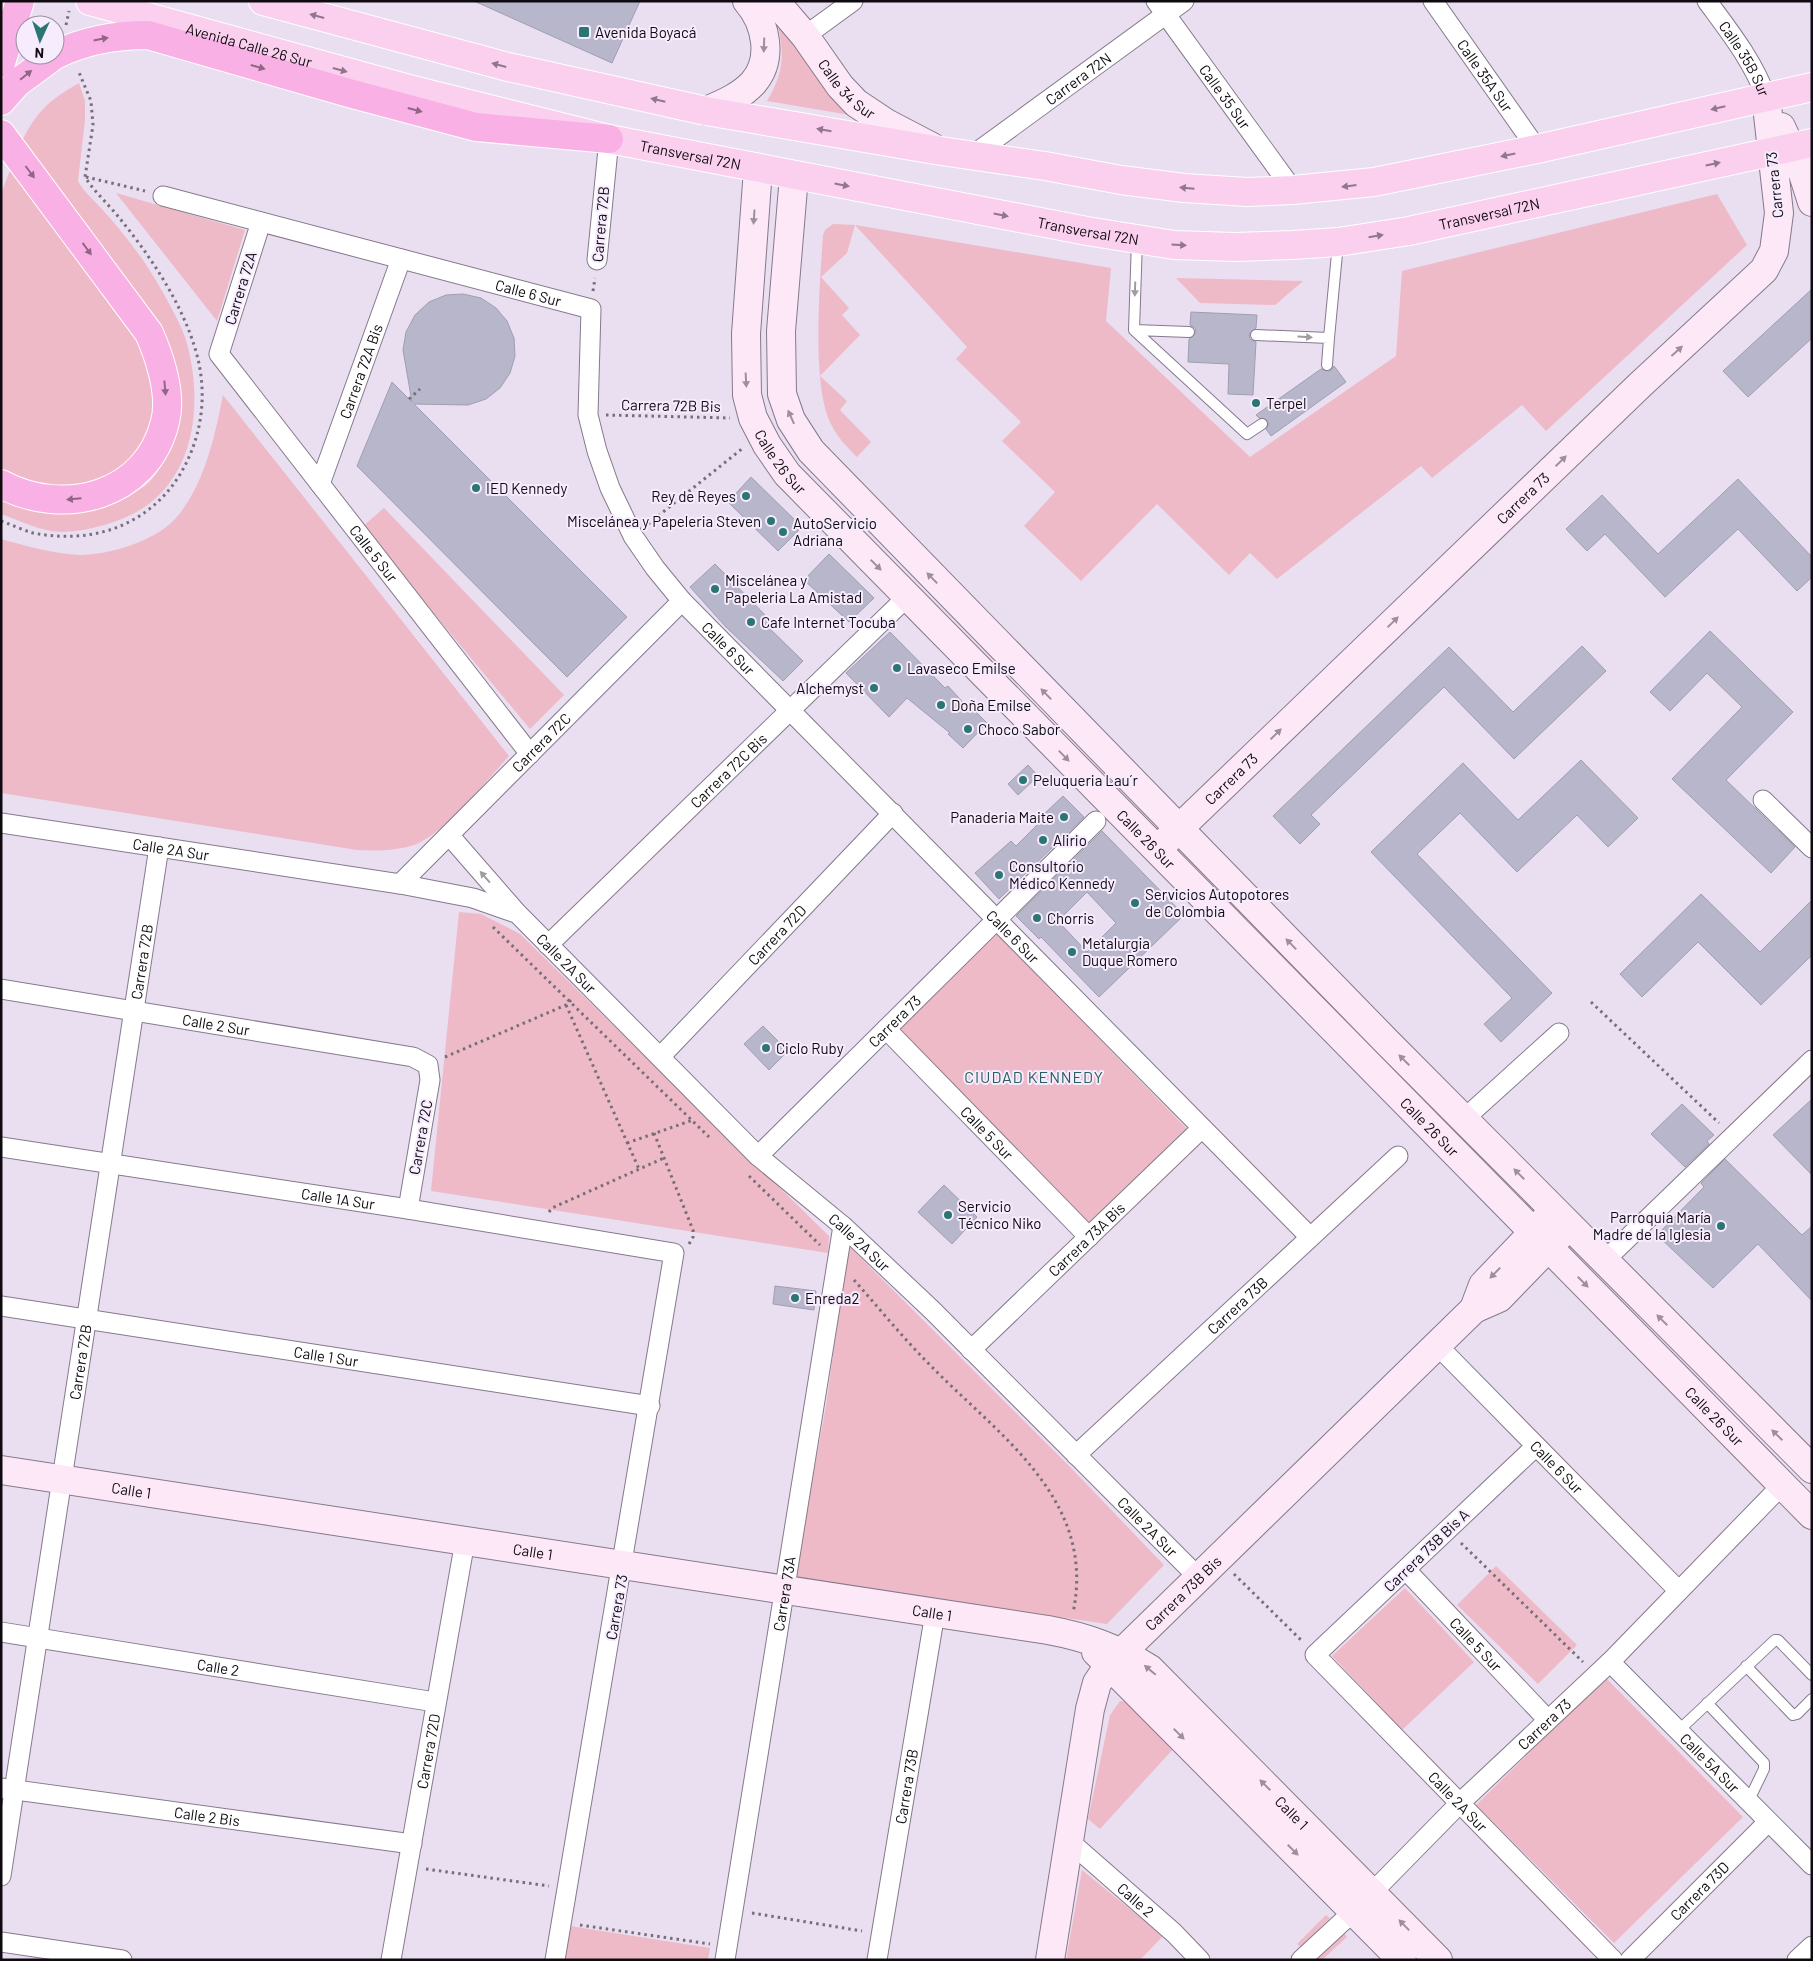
<svg xmlns="http://www.w3.org/2000/svg" width="1813" height="1961" viewBox="0 0 1813 1961" font-family="Barlow,sans-serif">
<rect width="100%" height="100%" fill="#eadef1"/>
<path fill="#eebac7" d="M774,11L862,117L767,101C787,68 784,47 774,11Z
M79,83L85,101V120L78,181C84,192 92,198 100,207C115,223 130,242 143,260C155,278 180,320 186,340C202,396 198,466 149,504C126,521 91,531 63,532C42,532 21,521 1,514V497C46,511 78,522 123,499C132,494 144,488 151,480C168,462 172,432 179,409L21,143C36,112 49,100 79,83Z
M12,165L128,323L151,362L155,426L127,469L97,484L40,488L1,474V194Z
M116,193L245,230L217,321Z
M1717,194L1747,245L1546,431L1522,405L1432,478L1421,466L1277,579L1250,553L1229,575L1157,504L1081,581L1024,526L1055,492L1002,441L1021,422L956,359L967,347L855,225L847,253L821,277L849,308L842,315L860,335L820,376L847,401L840,410L871,442L857,457C847,447 837,437 831,424C811,385 820,281 823,235L825,230L833,224L855,225L1111,268L1106,321L1250,457L1396,356L1402,271Z
M1176,278L1303,281L1275,305L1200,303Z
M223,395L509,756C487,780 443,835 414,845C395,851 376,851 357,850L1,793V539C27,546 53,554 80,555C109,555 155,541 175,519C204,487 215,436 223,395Z
M384,508L564,695L530,729L362,527Z
M459,912L481,914L520,934L829,1236L828,1253L431,1191Z
M995,932L1189,1131L1091,1226L897,1027Z
M848,1245L1073,1470L1164,1565L1107,1624L794,1578L826,1406Z
M1496,1566L1577,1645L1538,1684L1457,1605Z
M1405,1588L1474,1662L1402,1730L1332,1656Z
M1606,1678L1743,1817L1614,1943L1476,1805Z
M1120,1701L1128,1702L1175,1747L1100,1829L1088,1819L1110,1715Z
M1082,1870L1163,1936L1140,1960H1066Z
M1326,1915L1330,1918L1301,1947L1297,1944Z
M570,1926L710,1948L708,1960H565Z
M1343,1932L1347,1937L1322,1960L1315,1958Z"/>
<path fill="#b7b6ca" stroke="#a09eb2" fill-rule="evenodd" d="M474,1H640L612,63Z
M1812,289V338L1748,397L1723,371Z
M463,294L481,298L496,308L507,321L514,338L515,356L510,373L500,388L486,399L468,405L414,404L627,617L567,677L357,466L392,382L412,402L403,350L406,332L415,315L429,302L446,295Z
M1191,312L1257,315L1256,328L1249,334L1250,339L1256,342L1253,395L1228,394L1229,364L1188,362L1189,339L1196,333L1195,328L1190,325Z
M1334,366L1346,382L1271,436L1266,429L1269,424L1267,420L1259,418L1256,415L1321,369L1330,371Z
M751,477L802,527L778,551L728,502Z
M1738,479L1812,557V577L1797,591L1738,529L1665,597L1605,534L1587,551L1566,529L1602,495L1658,554Z
M829,554L874,598L849,622L804,580Z
M715,564L770,620L765,624L803,661L783,681L726,627L690,587Z
M1710,631L1793,712L1726,780L1795,847L1771,873L1672,779L1742,707L1707,673L1670,711L1650,692Z
M890,632L945,688L948,686L971,711L973,709L987,723L963,748L948,734L950,733L907,698L889,717L846,673Z
M1582,646L1606,671L1514,759L1444,687L1311,815L1320,824L1300,844L1273,816L1449,647L1513,712Z
M1581,760L1638,818L1608,847L1577,815L1517,872L1460,813L1417,854L1552,993L1501,1042L1484,1024L1512,998L1371,852L1463,763L1518,820Z
M1028,765L1038,776L1018,795L1008,784Z
M1063,796L1084,817L999,899L975,873L1011,841L1016,846L1044,818L1042,816Z
M1102,831L1184,915L1099,997L1041,937L1039,939L1016,916ZM1087,892L1116,923L1087,952L1058,921Z
M1701,894L1760,952L1812,900V955L1761,1005L1698,942L1642,997L1620,974Z
M763,1026L788,1051L769,1070L744,1044Z
M1812,1099V1175L1773,1135Z
M1682,1104L1714,1135L1707,1141L1709,1144L1685,1167L1651,1134Z
M1725,1159L1802,1235L1812,1226V1301L1758,1244L1713,1288L1657,1235L1704,1187L1701,1183Z
M944,1185L977,1217L952,1244L918,1212Z
M775,1286L816,1291L814,1310L773,1304Z"/>
<g fill="none" stroke-linecap="round" stroke-linejoin="round">
<defs>
<path id="lane" d="M1137,240L1134,330L1189,332
M1134,330L1247,434L1262,424
M1256,335L1329,338L1338,243
M1327,365L1329,338
M1746,1666L1793,1715L1797,1714L1812,1699
M1707,1703L1764,1763V1769L1748,1802
M1677,1732L1775,1640H1778L1812,1675"/>
<g id="street">
<path id="s1" d="M1156,1L1293,190"/>
<path id="s2" d="M1433,1L1537,149"/>
<path id="s3" d="M1707,1C1729,31 1753,61 1766,97"/>
<path d="M805,36L853,1"/>
<path id="s4" d="M973,155L1184,1"/>
<path id="s5" d="M163,196L591,309L588,415L597,451L610,488L633,536L655,568L682,601L1310,1237"/>
<path id="s6" d="M261,222L219,354L530,754"/>
<path d="M597,260L609,139"/>
<path id="s7" d="M320,484L401,259"/>
<path d="M1763,800L1812,848"/>
<path id="s8" d="M1,823L400,884L473,898L513,912"/>
<path id="s9" d="M449,835L517,913L758,1156L843,1226L932,1310L1198,1577"/>
<path id="s10" d="M400,884L682,601"/>
<path id="s11" d="M548,945L908,596"/>
<path id="s12" d="M1,989L413,1057L428,1065L430,1080L408,1209"/>
<path id="s13" d="M886,1029L1089,1237"/>
<path id="s14" d="M660,1057L893,813"/>
<path d="M1464,1119L1559,1033"/>
<path id="s15" d="M1,1147L408,1209L674,1253L555,1960"/>
<path id="s16" d="M758,1156L1096,821"/>
<path d="M1604,1261L1812,1060"/>
<path id="s17" d="M1,1306L650,1406"/>
<path id="s18" d="M1437,1345L1678,1590"/>
<path id="s19" d="M971,1350L1202,1128"/>
<path id="s20" d="M1536,1446L1315,1655L1613,1960"/>
<path id="s21" d="M1076,1455L1398,1156"/>
<path id="s22" d="M1406,1570L1547,1719"/>
<path id="s23" d="M1,1632L435,1702"/>
<path id="s24" d="M1610,1662L1812,1865"/>
<path id="s25" d="M1,1788L412,1844"/>
<path id="s26" d="M1069,1841L1174,1933L1200,1960"/>
<path id="s27" d="M1,1876L159,847"/>
<path d="M1,1942L122,1960"/>
<path id="s28" d="M391,1960L465,1541"/>
<path id="s29" d="M725,1960L843,1226"/>
<path id="s30" d="M877,1960L935,1613"/>
<path id="s31" d="M1301,1960L1354,1911L1461,1802L1610,1662L1782,1485"/>
<path id="s32" d="M1630,1960L1768,1822"/>
<path d="M1797,1960L1812,1946"/>
</g>
<g id="secondary">
<path id="s33" d="M775,1L805,36L840,86L856,103L886,123L932,147"/>
<path d="M706,111C722,104 740,97 753,83C774,59 766,23 747,1"/>
<path d="M1781,127L1803,174L1812,202"/>
<path id="s34" d="M758,169L746,334L747,395L753,418L767,445L787,474L1812,1515"/>
<path d="M794,176L781,331L782,394L791,420L811,451L1387,1042L1812,1469"/>
<path id="s35" d="M1166,841L1641,384L1764,270L1774,251L1779,213L1766,97"/>
<path d="M1474,1309L1483,1285L1545,1220"/>
<path id="s36" d="M1,1470L1048,1630C1086,1637 1117,1648 1150,1669L1438,1960"/>
<path d="M1096,1652L1402,1960"/>
<path id="s37" d="M1050,1960L1090,1709L1097,1683L1110,1664L1474,1309L1499,1298L1561,1234"/>
</g>
<g id="primary">
<path id="s38" d="M90,1L409,89L609,139L1087,231L1174,245L1235,247L1292,245L1338,242L1409,231L1812,143"/>
<path d="M263,1L508,67L706,111L941,151L1045,166L1121,180L1184,188L1247,192L1293,190L1374,182L1537,149L1812,87"/>
</g>
<path id="highway" d="M55,55C85,40 115,35 148,35L349,93L476,127L609,139
M1,63L20,1
M1,101L17,83L55,55
M1,134L149,333C160,358 172,395 165,422C147,496 64,518 1,484"/>
</defs>
<use href="#lane" stroke="#857a8b" stroke-width="12"/>
<use href="#street" stroke="#857a8b" stroke-width="21"/>
<use href="#secondary" stroke="#857a8b" stroke-width="30"/>
<use href="#primary" stroke="#fff" stroke-width="30"/>
<use href="#highway" stroke="#fff" stroke-width="30"/>
<path stroke="#766e7a" stroke-width="3" stroke-dasharray="2.5 4" stroke-linecap="butt" d="M66,25L69,11
M86,177L145,191
M593,291L595,278
M409,399L420,389
M606,415L730,418
M1,521C12,525 23,530 33,533C109,548 174,512 196,438C205,408 204,375 194,345C179,298 148,253 117,215C106,202 94,191 85,177L93,125L91,101L78,70
M648,524L743,448
M493,927L709,1137
M1591,1002L1719,1123
M566,1005L639,1169
M445,1057L566,1005L571,1000
M654,1133L693,1230V1237L689,1244
M627,1143L693,1120
M749,1176L820,1245
M549,1212L552,1208L664,1158
M854,1280C879,1308 903,1338 930,1365C999,1436 1097,1499 1073,1613
M1461,1543L1583,1662
M1234,1574L1303,1642
M426,1869L549,1886
M752,1913L862,1931
M580,1925L710,1944"/>
<use href="#lane" stroke="#fff" stroke-width="10"/>
<use href="#street" stroke="#fff" stroke-width="19"/>
<use href="#secondary" stroke="#fde8f7" stroke-width="28"/>
<use href="#primary" stroke="#fbd0ef" stroke-width="28"/>
<use href="#highway" stroke="#f9b1e5" stroke-width="28"/>
</g>
<defs><path id="oneway-solid" d="M-6-.8H1V-3.2L6.5 0L1 3.2V.8H-6Z" transform="scale(1.25)"/></defs>
<g fill="#90778b">
<use href="#oneway-solid" transform="translate(317 16) rotate(-165)"/>
<use href="#oneway-solid" transform="translate(499 65) rotate(-165)"/>
<use href="#oneway-solid" transform="translate(340 70) rotate(15)"/>
<use href="#oneway-solid" transform="translate(658 100) rotate(-167)"/>
<use href="#oneway-solid" transform="translate(1718 108) rotate(167)"/>
<use href="#oneway-solid" transform="translate(824 130) rotate(-170)"/>
<use href="#oneway-solid" transform="translate(1508 155) rotate(168)"/>
<use href="#oneway-solid" transform="translate(1713 164) rotate(-12)"/>
<use href="#oneway-solid" transform="translate(842 185) rotate(11)"/>
<use href="#oneway-solid" transform="translate(1349 186) rotate(173)"/>
<use href="#oneway-solid" transform="translate(1187 188) rotate(-175)"/>
<use href="#oneway-solid" transform="translate(1001 215) rotate(11)"/>
<use href="#oneway-solid" transform="translate(1376 236) rotate(-9)"/>
<use href="#oneway-solid" transform="translate(1179 245) rotate(3)"/>
</g>
<g fill="#8f6685">
<use href="#oneway-solid" transform="translate(101 39) rotate(-11)"/>
<use href="#oneway-solid" transform="translate(258 67) rotate(16)"/>
<use href="#oneway-solid" transform="translate(26 75) rotate(-39)"/>
<use href="#oneway-solid" transform="translate(415 110) rotate(15)"/>
<use href="#oneway-solid" transform="translate(30 172) rotate(53)"/>
<use href="#oneway-solid" transform="translate(87 249) rotate(54)"/>
<use href="#oneway-solid" transform="translate(165 388) rotate(85)"/>
<use href="#oneway-solid" transform="translate(74 499) rotate(175)"/>
</g>
<g fill="#9d8f9b">
<use href="#oneway-solid" transform="translate(764 45) rotate(92)"/>
<use href="#oneway-solid" transform="translate(754 217) rotate(94)"/>
<use href="#oneway-solid" transform="translate(1677 351) rotate(-42)"/>
<use href="#oneway-solid" transform="translate(746 380) rotate(87)"/>
<use href="#oneway-solid" transform="translate(791 417) rotate(-114)"/>
<use href="#oneway-solid" transform="translate(1561 461) rotate(-44)"/>
<use href="#oneway-solid" transform="translate(876 565) rotate(45)"/>
<use href="#oneway-solid" transform="translate(932 578) rotate(-134)"/>
<use href="#oneway-solid" transform="translate(1393 622) rotate(-44)"/>
<use href="#oneway-solid" transform="translate(1046 694) rotate(-134)"/>
<use href="#oneway-solid" transform="translate(1276 734) rotate(-44)"/>
<use href="#oneway-solid" transform="translate(1064 756) rotate(46)"/>
<use href="#oneway-solid" transform="translate(1291 944) rotate(-134)"/>
<use href="#oneway-solid" transform="translate(1404 1060) rotate(-135)"/>
<use href="#oneway-solid" transform="translate(1519 1174) rotate(-135)"/>
<use href="#oneway-solid" transform="translate(1495 1273) rotate(134)"/>
<use href="#oneway-solid" transform="translate(1583 1282) rotate(45)"/>
<use href="#oneway-solid" transform="translate(1662 1320) rotate(-135)"/>
<use href="#oneway-solid" transform="translate(1777 1435) rotate(-136)"/>
<use href="#oneway-solid" transform="translate(1150 1670) rotate(-140)"/>
<use href="#oneway-solid" transform="translate(1179 1734) rotate(45)"/>
<use href="#oneway-solid" transform="translate(1265 1785) rotate(-135)"/>
<use href="#oneway-solid" transform="translate(1293 1850) rotate(45)"/>
<use href="#oneway-solid" transform="translate(1404 1925) rotate(-134)"/>
</g>
<g fill="#9f9d9f">
<use href="#oneway-solid" transform="translate(1135 289) rotate(92)"/>
<use href="#oneway-solid" transform="translate(1305 337) rotate(3)"/>
<use href="#oneway-solid" transform="translate(485 877) rotate(-131)"/>
</g>
<g fill="#2b7573" stroke="#f7ebfe" stroke-width="2">
<rect x="578" y="26" width="12" height="12" rx="2.5"/>
<circle cx="1256" cy="403" r="5"/>
<circle cx="476" cy="488" r="5"/>
<circle cx="746" cy="496" r="5"/>
<circle cx="771" cy="521" r="5"/>
<circle cx="783" cy="532" r="5"/>
<circle cx="715" cy="589" r="5"/>
<circle cx="751" cy="622" r="5"/>
<circle cx="897" cy="668" r="5"/>
<circle cx="874" cy="688" r="5"/>
<circle cx="941" cy="705" r="5"/>
<circle cx="968" cy="729" r="5"/>
<circle cx="1023" cy="780" r="5"/>
<circle cx="1064" cy="817" r="5"/>
<circle cx="1043" cy="840" r="5"/>
<circle cx="999" cy="875" r="5"/>
<circle cx="1135" cy="903" r="5"/>
<circle cx="1037" cy="918" r="5"/>
<circle cx="1072" cy="952" r="5"/>
<circle cx="766" cy="1048" r="5"/>
<circle cx="948" cy="1215" r="5"/>
<circle cx="1721" cy="1226" r="5"/>
<circle cx="795" cy="1298" r="5"/>
</g>
<g text-anchor="middle" dominant-baseline="central" stroke-width="4" stroke-linejoin="round" paint-order="stroke">
<g font-size="15" fill="#0e0a10" stroke="#f7ebfe" text-anchor="start">
<text x="595" y="32">Avenida Boyacá</text>
<text x="1266" y="403">Terpel</text>
<text x="486" y="488">IED Kennedy</text>
<text x="736" y="496" text-anchor="end">Rey de Reyes</text>
<text x="761" y="521" text-anchor="end">Miscelánea y Papeleria Steven</text>
<text x="793" y="523">AutoServicio<tspan x="793" dy="17">Adriana</tspan></text>
<text x="725" y="580">Miscelánea y<tspan x="725" dy="17">Papeleria La Amistad</tspan></text>
<text x="761" y="622">Cafe Internet Tocuba</text>
<text x="907" y="668">Lavaseco Emilse</text>
<text x="864" y="688" text-anchor="end">Alchemyst</text>
<text x="951" y="705">Doña Emilse</text>
<text x="978" y="729">Choco Sabor</text>
<text x="1033" y="780">Peluqueria Lau´r</text>
<text x="1054" y="817" text-anchor="end">Panaderia Maite</text>
<text x="1053" y="840">Alirio</text>
<text x="1009" y="866">Consultorio<tspan x="1009" dy="17">Médico Kennedy</tspan></text>
<text x="1145" y="894">Servicios Autopotores<tspan x="1145" dy="17">de Colombia</tspan></text>
<text x="1047" y="918">Chorris</text>
<text x="1082" y="943">Metalurgia<tspan x="1082" dy="17">Duque Romero</tspan></text>
<text x="776" y="1048">Ciclo Ruby</text>
<text x="958" y="1206">Servicio<tspan x="958" dy="17">Técnico Niko</tspan></text>
<text x="1711" y="1217" text-anchor="end">Parroquia María<tspan x="1711" dy="17">Madre de la Iglesia</tspan></text>
<text x="805" y="1298">Enreda2</text>
</g>
<g font-size="15" fill="#0e0a10" stroke="#f7ebfe">
<text stroke="none"><textPath href="#s38" startOffset="165">Avenida Calle 26 Sur</textPath></text>
<text stroke="none"><textPath href="#s3" startOffset="69">Calle 35B Sur</textPath></text>
<text stroke="none"><textPath href="#s2" startOffset="91">Calle 35A Sur</textPath></text>
<text stroke="none"><textPath href="#s4" startOffset="130">Carrera 72N</textPath></text>
<text stroke="none"><textPath href="#s33" startOffset="114">Calle 34 Sur</textPath></text>
<text stroke="none"><textPath href="#s1" startOffset="118">Calle 35 Sur</textPath></text>
<text stroke="none"><textPath href="#s38" startOffset="620">Transversal 72N</textPath></text>
<text transform="translate(1774 185) rotate(-96)">Carrera 73</text>
<text stroke="none"><textPath href="#s38" startOffset="1430">Transversal 72N</textPath></text>
<text transform="translate(600 224) rotate(-85)">Carrera 72B</text>
<text stroke="none"><textPath href="#s38" startOffset="1025">Transversal 72N</textPath></text>
<text transform="translate(240 288) rotate(-73)">Carrera 72A</text>
<text stroke="none"><textPath href="#s5" startOffset="378">Calle 6 Sur</textPath></text>
<text stroke="none"><textPath href="#s7" startOffset="120">Carrera 72A Bis</textPath></text>
<text transform="translate(671 405) rotate(1)">Carrera 72B Bis</text>
<text stroke="none"><textPath href="#s34" startOffset="302">Calle 26 Sur</textPath></text>
<text stroke="none"><textPath href="#s35" startOffset="495">Carrera 73</textPath></text>
<text stroke="none"><textPath href="#s6" startOffset="391">Calle 5 Sur</textPath></text>
<text stroke="none"><textPath href="#s5" startOffset="826">Calle 6 Sur</textPath></text>
<text stroke="none"><textPath href="#s10" startOffset="200">Carrera 72C</textPath></text>
<text stroke="none"><textPath href="#s11" startOffset="251">Carrera 72C Bis</textPath></text>
<text stroke="none"><textPath href="#s35" startOffset="90">Carrera 73</textPath></text>
<text stroke="none"><textPath href="#s34" startOffset="828">Calle 26 Sur</textPath></text>
<text stroke="none"><textPath href="#s8" startOffset="172">Calle 2A Sur</textPath></text>
<text stroke="none"><textPath href="#s14" startOffset="169">Carrera 72D</textPath></text>
<text stroke="none"><textPath href="#s5" startOffset="1231">Calle 6 Sur</textPath></text>
<text stroke="none"><textPath href="#s27" startOffset="925">Carrera 72B</textPath></text>
<text stroke="none"><textPath href="#s9" startOffset="174">Calle 2A Sur</textPath></text>
<text stroke="none"><textPath href="#s16" startOffset="192">Carrera 73</textPath></text>
<text stroke="none"><textPath href="#s12" startOffset="218">Calle 2 Sur</textPath></text>
<text stroke="none"><textPath href="#s34" startOffset="1232">Calle 26 Sur</textPath></text>
<text stroke="none"><textPath href="#s13" startOffset="145">Calle 5 Sur</textPath></text>
<text transform="translate(420 1137) rotate(-80)">Carrera 72C</text>
<text stroke="none"><textPath href="#s15" startOffset="341">Calle 1A Sur</textPath></text>
<text stroke="none"><textPath href="#s19" startOffset="160">Carrera 73A Bis</textPath></text>
<text stroke="none"><textPath href="#s9" startOffset="579">Calle 2A Sur</textPath></text>
<text stroke="none"><textPath href="#s21" startOffset="220">Carrera 73B</textPath></text>
<text stroke="none"><textPath href="#s17" startOffset="329">Calle 1 Sur</textPath></text>
<text stroke="none"><textPath href="#s27" startOffset="520">Carrera 72B</textPath></text>
<text stroke="none"><textPath href="#s34" startOffset="1638">Calle 26 Sur</textPath></text>
<text stroke="none"><textPath href="#s18" startOffset="171">Calle 6 Sur</textPath></text>
<text stroke="none"><textPath href="#s36" startOffset="132">Calle 1</textPath></text>
<text stroke="none"><textPath href="#s9" startOffset="984">Calle 2A Sur</textPath></text>
<text transform="translate(1426 1550) rotate(-44)">Carrera 73B Bis A</text>
<text stroke="none"><textPath href="#s36" startOffset="538">Calle 1</textPath></text>
<text stroke="none"><textPath href="#s37" startOffset="406">Carrera 73B Bis</textPath></text>
<text stroke="none"><textPath href="#s29" startOffset="371">Carrera 73A</textPath></text>
<text transform="translate(616 1607) rotate(-80)">Carrera 73</text>
<text stroke="none"><textPath href="#s36" startOffset="942">Calle 1</textPath></text>
<text stroke="none"><textPath href="#s22" startOffset="102">Calle 5 Sur</textPath></text>
<text stroke="none"><textPath href="#s23" startOffset="220">Calle 2</textPath></text>
<text stroke="none"><textPath href="#s31" startOffset="339">Carrera 73</textPath></text>
<text stroke="none"><textPath href="#s28" startOffset="212">Carrera 72D</textPath></text>
<text stroke="none"><textPath href="#s24" startOffset="142">Calle 5A Sur</textPath></text>
<text stroke="none"><textPath href="#s30" startOffset="176">Carrera 73B</textPath></text>
<text stroke="none"><textPath href="#s20" startOffset="509">Calle 2A Sur</textPath></text>
<text stroke="none"><textPath href="#s36" startOffset="1371">Calle 1</textPath></text>
<text stroke="none"><textPath href="#s25" startOffset="208">Calle 2 Bis</textPath></text>
<text stroke="none"><textPath href="#s32" startOffset="98">Carrera 73D</textPath></text>
<text stroke="none"><textPath href="#s26" startOffset="89">Calle 2</textPath></text>
</g>
<g font-size="16" letter-spacing="1" fill="#26605e" stroke="#f7ebfe">
<text x="1034" y="1076">CIUDAD KENNEDY</text>
</g>
</g>
<rect width="1813" height="1961" fill="none" stroke="#0e0a10" stroke-width="5"/>
<g transform="translate(40 40) rotate(183)"><circle r="24" fill="#f7ebfe" stroke="#9a919f"/>
<path d="M0-4L9 19L0 12L-9 19Z" fill="#2b7573"/>
<text y="-8" font-size="14" font-weight="bold" text-anchor="middle" fill="#0e0a10">N</text>
</g>
</svg>
